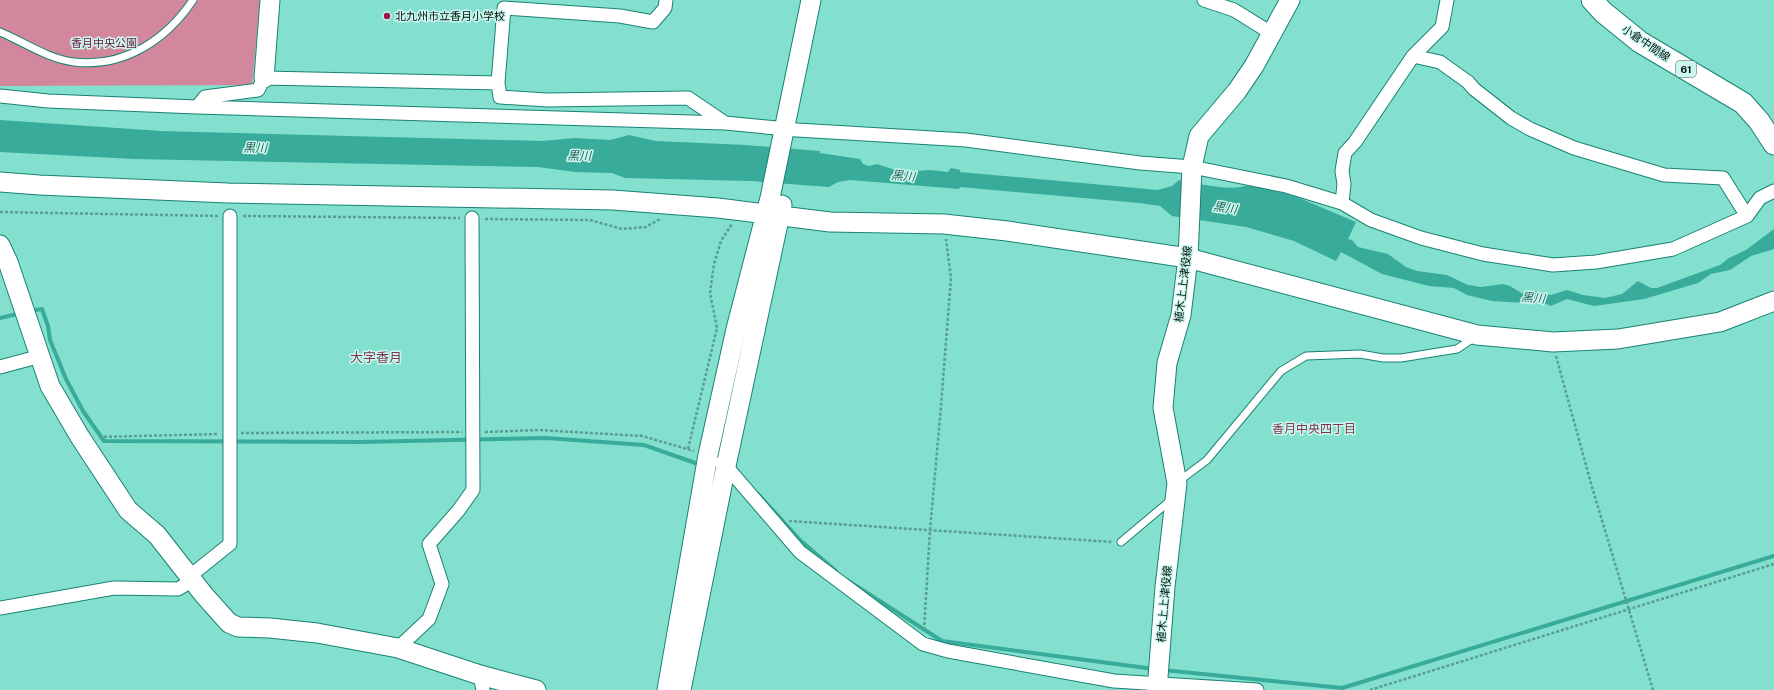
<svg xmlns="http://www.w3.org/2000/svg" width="1774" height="690" viewBox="0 0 1774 690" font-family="'Public Sans','Noto Sans JP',sans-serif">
<rect width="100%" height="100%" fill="#83e0cf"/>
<path fill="#d3879d" d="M0,0H260L252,85L0,86Z"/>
<path fill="#39ab9a" d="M0,120L161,131L543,141L574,138L610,140L629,135L656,141L746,145L820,151V153L860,159L863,164L869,166L877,164L901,172L931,170L948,172L951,168L960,170V172L1158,190L1172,186L1179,180C1196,183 1235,193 1250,184L1297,197L1356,222L1348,239L1352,240L1358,247L1388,254L1406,267L1417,271L1447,275L1468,285L1481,287L1503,284L1510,286L1523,294L1534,291L1551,295L1567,290L1583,295L1605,298L1622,294L1638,281L1651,288H1657L1720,265L1729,258L1746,250L1774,229V249L1751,256L1730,270L1711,274L1698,283L1644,299L1594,306L1567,299L1551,306L1539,301L1528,303L1492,301L1467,295L1454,288L1429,286L1382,274L1341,252L1336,261L1294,241L1246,227L1172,216L1160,206L1139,203L960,187L959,189L850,180L838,182L829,187L750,181L625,178L612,173L575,172L538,167L134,159L0,152Z"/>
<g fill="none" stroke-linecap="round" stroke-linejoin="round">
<path stroke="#39ab9a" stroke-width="4" d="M29,311L42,309L48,326L50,340L66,379L83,411L104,441L361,442L546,438L644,445L701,465
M0,318L21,313
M758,494L801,541L836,571
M847,580L942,641L1154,669
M1163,670L1342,688L1774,556"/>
<defs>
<path id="lane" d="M0,32C24,42 48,59 74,62C124,68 166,40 193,0
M1179,481L1207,460L1281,371L1306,356L1360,354L1383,358H1401L1457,349L1475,337
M1121,542L1171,500"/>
<path id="street" d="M666,0L665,8L653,22L620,16L504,8L498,83L500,97L547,100L688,98L725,123
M1204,0L1234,10L1271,33
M1413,56L1440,62L1468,82L1474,89L1511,118L1530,129L1574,148L1664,175L1723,178L1747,216
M0,96L48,101L197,107L725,123L797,130L966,140L1140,163L1192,167L1286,186L1342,203L1371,220L1421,238L1483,254L1553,265L1596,262L1673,249L1747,216L1760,198L1774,191
M197,107L205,97L258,90L264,78L498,83
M1342,203L1344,184L1342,171L1345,153L1355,142L1413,56L1442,27L1447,0
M0,367L41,356
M721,463L726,466L800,552L923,644L948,651L1114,681L1257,690
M190,576L230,544V216
M0,608L114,588L178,589L193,580
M398,648L429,619L442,584L429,544L458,511L473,490L472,218
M480,675L483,690"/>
<path id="secondary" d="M264,78L270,0
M0,182L39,185L228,193L613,200L718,208L830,222L944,224L1007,231L1188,258L1477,335L1553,342L1618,339L1720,322L1774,301
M0,245L8,262L50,386L80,437L128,510L157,535L204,595L229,623L238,627L270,628L317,633L398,648L480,675L536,690
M667,690L708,455L736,329L770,198L811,0
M681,690L726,466L782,205
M1157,690L1165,587L1177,483L1163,408L1167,363L1181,315L1188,258L1192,167L1199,136L1237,91L1254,66L1290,0"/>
<path id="primary" d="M1592,0L1603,12L1640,42L1743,103L1759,121L1774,144"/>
</defs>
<use href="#lane" stroke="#198274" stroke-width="9"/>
<use href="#street" stroke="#198274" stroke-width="15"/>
<use href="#secondary" stroke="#198274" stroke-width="21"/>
<use href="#primary" stroke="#198274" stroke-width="23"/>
<path stroke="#599e91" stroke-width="2.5" stroke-dasharray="3 2" stroke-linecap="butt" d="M0,212L218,216
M243,216L460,218
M485,219L590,220L622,229L646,227L660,219
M1556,356L1592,487L1653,690
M485,432L539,430L642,436L694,451
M241,433L462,432
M99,437L218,434
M688,449L717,328L710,293L714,264L721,241L732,224
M789,521L1113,542
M924,630L930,530L940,418L951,278L946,239
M1370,690L1774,564"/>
<use href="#lane" stroke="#fff" stroke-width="7"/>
<use href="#street" stroke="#fff" stroke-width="13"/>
<use href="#secondary" stroke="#fff" stroke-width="19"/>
<use href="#primary" stroke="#fff" stroke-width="21"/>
</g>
<circle fill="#a10f53" stroke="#cbf7ee" stroke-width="1.5" cx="387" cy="16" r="4"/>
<g text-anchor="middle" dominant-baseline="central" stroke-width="3" stroke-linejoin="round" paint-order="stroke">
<rect fill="#cbf7ee" stroke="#3d5550" stroke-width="1" x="1676" y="61" width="20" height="16" rx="3"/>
<g font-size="10" font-weight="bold" fill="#00100d">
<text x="1686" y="69">61</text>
</g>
<g font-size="11" fill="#00100d" stroke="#cbf7ee" text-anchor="start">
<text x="395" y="16">北九州市立香月小学校</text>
</g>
<g font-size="11" fill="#6e1239" stroke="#cbf7ee">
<text x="104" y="43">香月中央公園</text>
</g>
<g font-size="11" fill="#00100d" stroke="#cbf7ee">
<text transform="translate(1646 43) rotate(34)">小倉中間線</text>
<text transform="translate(1183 284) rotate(-83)">植木上上津役線</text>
<text transform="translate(1164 604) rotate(-85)">植木上上津役線</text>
</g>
<g font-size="12" font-style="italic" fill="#266359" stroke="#cbf7ee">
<text transform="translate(255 148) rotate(1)">黒川</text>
<text transform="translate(579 156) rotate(1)">黒川</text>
<text transform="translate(903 176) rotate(5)">黒川</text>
<text transform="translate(1225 208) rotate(8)">黒川</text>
<text transform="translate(1533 298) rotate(5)">黒川</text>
</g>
<g font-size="12" fill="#7d374e" stroke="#cbf7ee">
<text x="1314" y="429">香月中央四丁目</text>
</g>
<g font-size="13" fill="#7d374e" stroke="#cbf7ee">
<text x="376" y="357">大字香月</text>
</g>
</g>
</svg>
